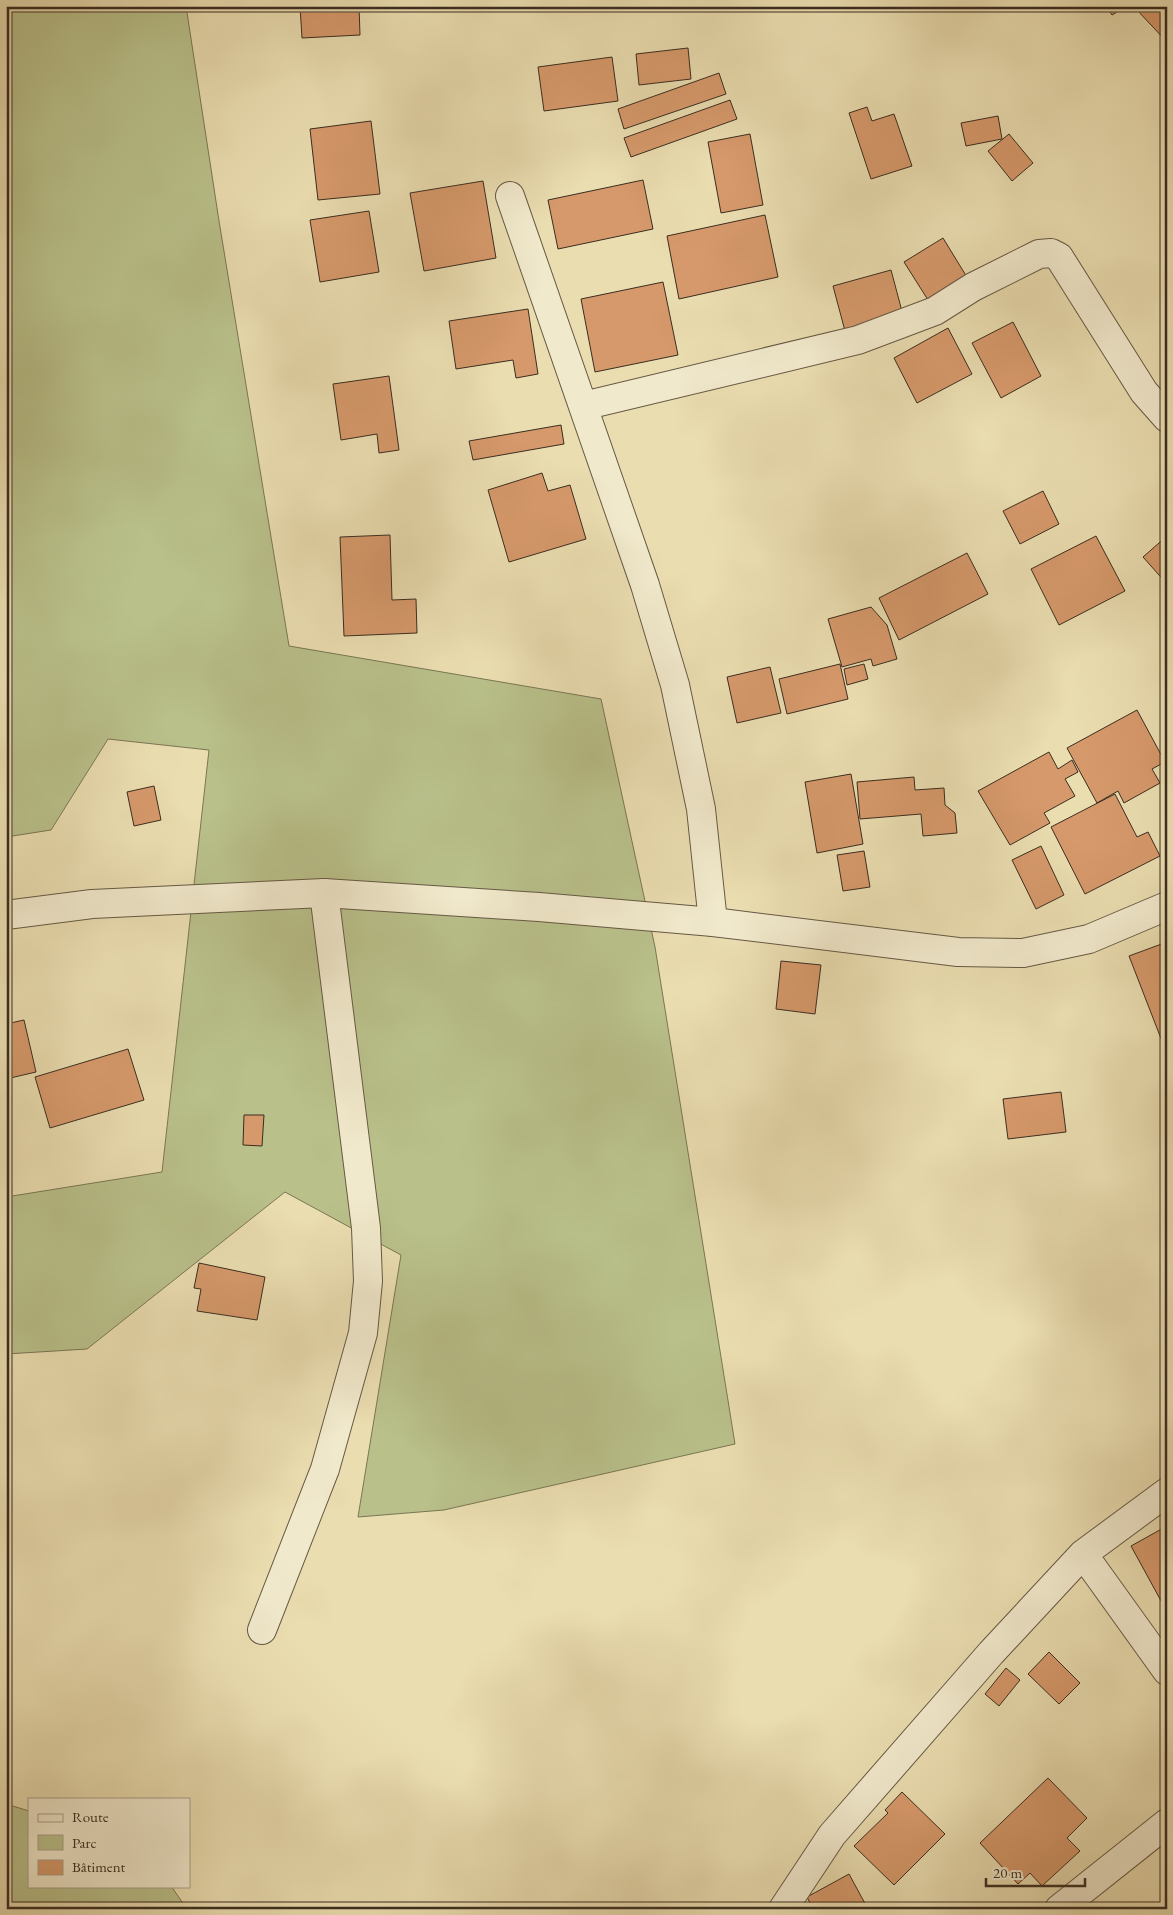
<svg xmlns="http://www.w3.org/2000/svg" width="1173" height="1915" viewBox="0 0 1173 1915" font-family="'EB Garamond',serif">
<rect width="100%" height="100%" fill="#eaddb0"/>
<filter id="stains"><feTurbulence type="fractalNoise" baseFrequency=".004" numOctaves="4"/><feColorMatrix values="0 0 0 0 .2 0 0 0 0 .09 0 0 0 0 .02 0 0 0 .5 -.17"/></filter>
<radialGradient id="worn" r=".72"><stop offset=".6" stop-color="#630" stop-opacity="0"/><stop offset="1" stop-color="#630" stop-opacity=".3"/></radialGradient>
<path fill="#b9c08a" stroke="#7a7655" d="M6,6H186L219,221L289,646L601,699L655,947L735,1444L444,1510L358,1517L401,1255L285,1192L87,1349L6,1354V1197L162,1172L209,750L108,739L51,830L6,837Z
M6,1804L29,1811V1886H171L187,1909H6Z"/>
<path fill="#d6996b" stroke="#3a2d20" d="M300,6H359L360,35L302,38Z
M1106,6H1127L1112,15Z
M1141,6H1167V42L1137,10Z
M688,48L691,79L639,85L636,54Z
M612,57L618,101L544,111L538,67Z
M719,73L726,94L624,129L618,109Z
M730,100L737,119L631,157L624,138Z
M867,107L872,121L894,114L912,166L871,179L849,113Z
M998,116L1002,139L966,146L961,123Z
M371,121L380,194L318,200L310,129Z
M750,134L763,205L721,213L708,142Z
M1009,134L1033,163L1012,181L988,151Z
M643,180L653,229L558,249L548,200Z
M483,181L496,258L424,271L410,193Z
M369,211L379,272L320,282L310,220Z
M765,215L778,277L679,299L667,236Z
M943,238L973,287L935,311L904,262Z
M891,270L903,315L845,331L833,286Z
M663,282L678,355L595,372L581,299Z
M528,309L538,374L516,378L513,360L456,369L449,321Z
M1013,322L1041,376L1001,398L972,343Z
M948,328L972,374L917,403L894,358Z
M389,376L399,450L379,453L377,434L341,440L333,384Z
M561,425L564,444L473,460L469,441Z
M542,473L548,491L570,485L586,539L509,562L488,490Z
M1043,491L1059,524L1020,544L1003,511Z
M390,535L392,600L416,599L417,633L344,636L340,537Z
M1096,536L1125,591L1059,625L1031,569Z
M1167,536V584L1143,557Z
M967,553L988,594L899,640L879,598Z
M871,607L887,625L897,659L873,666L871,659L842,667L828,619Z
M840,664L848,699L787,714L779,679Z
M864,664L868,679L847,685L844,669Z
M770,667L781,713L737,723L727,677Z
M1137,710L1165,762L1152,769L1160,783L1124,803L1118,791L1097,803L1067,748Z
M1049,752L1058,769L1072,760L1078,772L1065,779L1075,796L1044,813L1050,823L1010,845L978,791Z
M851,774L863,844L817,853L805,782Z
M914,777L915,790L944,788L945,805L955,813L957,833L923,836L921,814L860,819L857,782Z
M154,786L161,820L134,826L127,792Z
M1115,794L1137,837L1148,832L1160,856L1085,894L1051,827Z
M1041,846L1064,895L1036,909L1012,860Z
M864,851L870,887L843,891L837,855Z
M1167,942V1054L1129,956Z
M781,961L821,965L815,1014L776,1009Z
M24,1020L36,1072L6,1079V1024Z
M128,1049L144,1100L50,1128L35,1077Z
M1061,1092L1066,1132L1008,1139L1003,1099Z
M244,1115H264L262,1146L243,1145Z
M199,1263L265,1277L257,1320L197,1311L201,1289L194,1288Z
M1167,1526V1610H1166L1131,1546Z
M1167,1627V1638L1162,1630Z
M1049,1652L1080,1683L1059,1704L1028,1674Z
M1006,1668L1020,1680L999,1706L985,1694Z
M1048,1778L1087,1818L1067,1838L1080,1851L1042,1886L1030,1873L1018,1884L980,1843Z
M902,1792L945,1834L894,1885L854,1846L888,1813L885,1810Z
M849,1874L868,1909H813L807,1897Z"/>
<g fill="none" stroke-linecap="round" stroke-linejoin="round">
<defs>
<path id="minor" d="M510,196L645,585L675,685L701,809L713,922
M583,406L858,340L935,311L973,287L1039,254L1051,253L1059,257L1144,392L1167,418
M1083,1554L1167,1671
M262,1630L325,1469L363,1333L368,1281L366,1228L324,893
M783,1909L832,1835L991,1653L1083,1554L1167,1492
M1059,1909L1167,1823"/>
<path id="tertiary" d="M6,915L92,904L324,893L539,907L713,922L958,952L1023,953L1089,939L1167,906"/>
</defs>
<use href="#minor" stroke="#665944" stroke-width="30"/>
<use href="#tertiary" stroke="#665944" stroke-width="30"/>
<use href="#minor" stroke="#f1e9cc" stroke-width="28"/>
<use href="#tertiary" stroke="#f1e9cc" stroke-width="28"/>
</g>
<rect width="1173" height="1915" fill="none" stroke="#eaddb0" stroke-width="25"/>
<rect x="8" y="8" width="1158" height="1900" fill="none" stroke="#3a2d20" stroke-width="2.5"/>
<rect x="12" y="12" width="1148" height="1890" fill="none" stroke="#3a2d20"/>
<rect x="28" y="1798" width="162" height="90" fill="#f1e9cc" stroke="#a89e87"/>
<rect x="38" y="1814" width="25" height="8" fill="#f1e9cc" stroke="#a89e87"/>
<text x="72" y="1822" font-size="15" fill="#3a2d20">Route</text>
<rect x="38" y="1835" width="25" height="15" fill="#b9c08a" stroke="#a89e87"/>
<text x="72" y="1848" font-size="15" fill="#3a2d20">Parc</text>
<rect x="38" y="1860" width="25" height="15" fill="#d6996b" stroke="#a89e87"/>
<text x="72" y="1872" font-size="15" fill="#3a2d20">Bâtiment</text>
<path d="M986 1878v8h99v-8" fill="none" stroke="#3a2d20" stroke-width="2.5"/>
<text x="993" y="1878" font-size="15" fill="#3a2d20" stroke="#f1e9cc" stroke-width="4" paint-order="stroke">20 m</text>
<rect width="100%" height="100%" filter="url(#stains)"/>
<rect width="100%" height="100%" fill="url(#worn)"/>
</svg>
